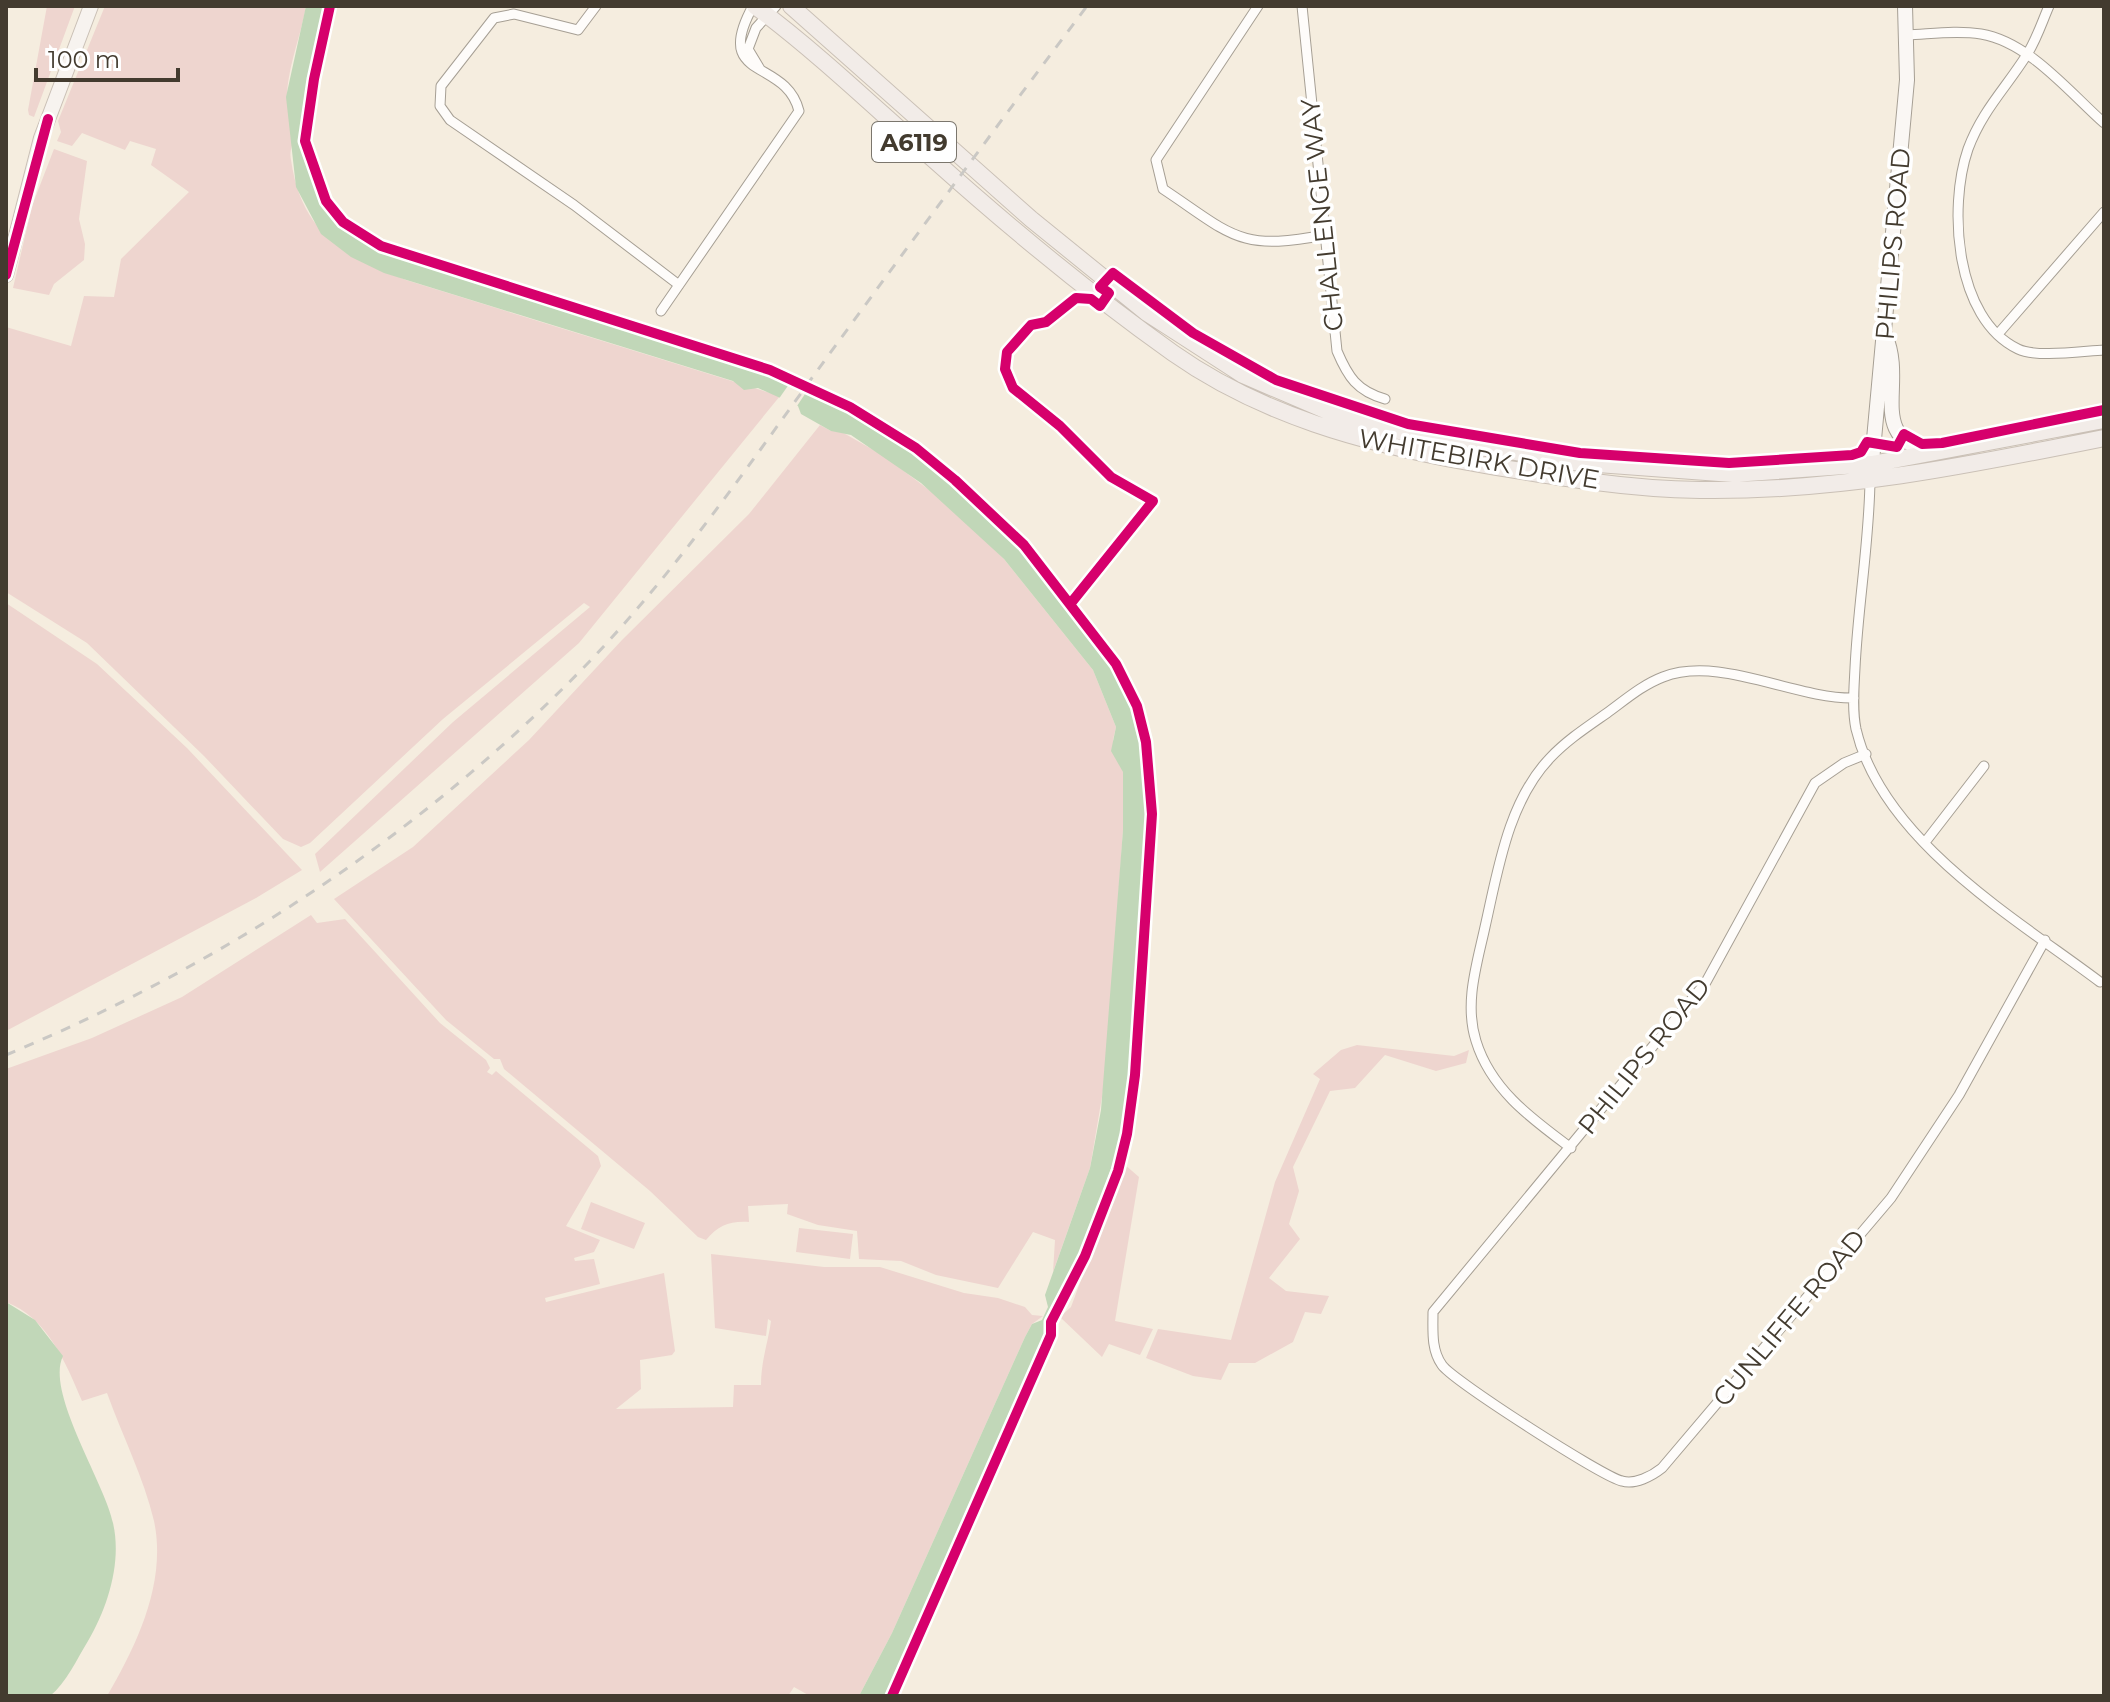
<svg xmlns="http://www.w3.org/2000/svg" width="2110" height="1702" viewBox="0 0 2110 1702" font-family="Montserrat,sans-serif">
<rect width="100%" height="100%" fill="#f5eddf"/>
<path fill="#eed5cf" d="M47,6H75L34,117L29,115L28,110Z
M105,6H306C302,30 293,53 289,77C284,103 291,115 293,137C293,146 289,151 291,160C302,235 344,254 406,280L780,396L579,643L320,872L315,854L453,722L590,607L584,603L443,719L310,843L301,847L283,839L204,756L87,643L6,592V327L71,346L84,296L114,297L121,259L189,192L151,165L156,149L130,141L125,150L82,133L72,146L57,141L61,132L58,121Z
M54,149L87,161L79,219L85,244L84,260L54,284L49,295L13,288L32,206Z
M820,425L831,431H840L884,456L949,505L1004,559L1093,670L1116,727L1113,740L1123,772V830L1106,1073L1090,1168L1053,1272L1055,1240L1033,1232L998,1288L936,1275L901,1261L859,1259L857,1231L818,1225L787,1214L788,1204L748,1206L749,1222C729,1221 719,1225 706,1240L698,1237L650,1191L504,1069L500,1059H494L446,1020L334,899L413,847L529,740L622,640L749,514Z
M6,603L97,664L187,748L302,870L256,898L6,1031Z
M311,915L317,923L345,919L440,1023L486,1060L490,1068L487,1072L492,1075L496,1071L598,1156L601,1166L566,1226L600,1240L594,1252L574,1258L575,1261L594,1259L600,1284L545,1298L546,1302L664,1273L675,1351L672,1355L640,1360L641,1389L616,1409L733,1407L734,1385H761C761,1361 768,1343 771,1321L768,1319L766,1336L715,1328L711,1254L824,1267H880L964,1293L998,1298L1025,1307L1032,1315L1043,1316L1032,1324L1025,1337L892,1633L859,1696H810L794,1687L788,1696H107C137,1645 167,1582 154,1521C144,1478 122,1435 107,1393L82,1401C66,1363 47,1317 6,1302V1069L92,1038L182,997Z
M1357,1045L1454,1056L1469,1050L1466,1063L1436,1071L1385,1055L1355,1088L1330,1091L1293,1167L1299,1191L1289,1224L1300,1239L1269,1278L1286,1291L1329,1296L1321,1314L1305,1312L1293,1342L1255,1363H1229L1221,1380L1193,1376L1146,1358L1158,1329L1231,1340L1275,1182L1320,1079L1313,1074L1341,1050Z
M1124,1164L1139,1177L1115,1321L1153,1329L1140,1355L1109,1344L1102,1357L1060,1317L1071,1307Z
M591,1202L645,1223L634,1249L581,1229Z
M799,1228L853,1234L850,1259L796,1252Z"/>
<path fill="#c1d7b8" d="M306,6H325L300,131L301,144L306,150C320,215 350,237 410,258L767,371L849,410L937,468L1014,539L1037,563L1120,676L1140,728L1147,795L1128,1090L1118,1148L1080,1260L1063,1300L1049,1321L1048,1337L887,1696H859L892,1633L1025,1337L1032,1324L1042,1320L1048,1307L1045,1295L1090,1168L1101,1110L1123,830V772L1111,751L1116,727L1093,670L1004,559L921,483L851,435L831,431L801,414L798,406L758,388L744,390L733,381L384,273L351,257L321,234L296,187L286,97Z
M6,1302L35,1320L63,1356C45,1392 105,1483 113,1523C122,1562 108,1607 88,1641C77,1659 66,1683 50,1696H6Z"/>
<path fill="#f5eddf" d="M792,380L809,388L795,409L778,400Z"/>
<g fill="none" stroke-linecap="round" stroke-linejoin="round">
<defs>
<path id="street" d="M596,6L578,30L514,14L494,18L441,86L440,106L450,120L574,205L679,285
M1258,6L1156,160L1163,189C1231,234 1238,252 1324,235
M1302,6L1337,351C1348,377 1357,391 1385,399
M2049,6C2042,22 2036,41 2026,56C2005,89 1982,111 1968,149C1948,207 1955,319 2018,349C2036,358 2083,351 2104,350
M1907,35C1931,34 1956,30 1981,34C2029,42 2069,92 2104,123
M760,69L748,49L756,28L776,6
M661,311L799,111C786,57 711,82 753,6
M1998,334L2104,212
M1870,481C1869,544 1858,605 1855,668C1854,688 1852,710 1856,729C1882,840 2015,918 2100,982
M1866,754L1844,763L1815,783L1706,982L1433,1312C1433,1330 1431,1350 1442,1365C1452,1380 1603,1477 1622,1481C1635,1485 1652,1476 1662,1468L1891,1198L1959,1095L2045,940
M1926,841L1984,766
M1571,1148C1532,1119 1491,1090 1476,1041C1464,1003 1477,964 1485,927C1498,870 1508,802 1550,758C1567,740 1587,727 1607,713C1625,700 1642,685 1663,677C1720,655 1794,699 1854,698"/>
<path id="secondary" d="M1885,335C1907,385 1865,437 1932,452
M1871,472L1907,80L1905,6"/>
<path id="primary" d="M6,275L41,138L91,6"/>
<path id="highway" d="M755,6C818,53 874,107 933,159C1009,227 1090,294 1173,353C1261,415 1364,443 1468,462C1545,475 1622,489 1700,490C1838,492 1970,465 2104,438
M791,6L1031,219L1147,313L1243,375L1334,414L1393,430L1571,462L1733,474L1872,464L2104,420"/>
</defs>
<use href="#street" stroke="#a69f94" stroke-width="11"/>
<use href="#secondary" stroke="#a69f94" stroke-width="16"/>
<use href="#primary" stroke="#cac0b6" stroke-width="16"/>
<use href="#highway" stroke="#cac0b6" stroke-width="18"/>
<use href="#street" stroke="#fefcfa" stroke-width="9"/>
<use href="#secondary" stroke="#faf7f4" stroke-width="14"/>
<use href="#primary" stroke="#f7f3ef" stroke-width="14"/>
<use href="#highway" stroke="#f2ece8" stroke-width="16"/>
<path stroke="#cac8c4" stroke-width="3" stroke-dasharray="10 10" stroke-linecap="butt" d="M6,1055C224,964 424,833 589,662C675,572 744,472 817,371C906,249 996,127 1087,6"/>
<defs>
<path id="cycleway" d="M330,6L314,79L305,141L326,201L343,222L381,246L770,370L850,407L916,448L955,480L1024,545L1116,664L1137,706L1146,742L1152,814L1135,1075L1127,1134L1118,1171L1085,1256L1051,1322V1335L892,1696
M6,275L48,119
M1071,603L1153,501L1111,477L1060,426L1013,388L1005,369L1007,352L1031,325L1046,322L1076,298L1091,299L1100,306L1109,293L1100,287L1113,273L1193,333L1276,380L1408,424L1580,453L1729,463L1852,455L1861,452L1867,442L1897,447L1904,434L1922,444L1942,443L2104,410"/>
</defs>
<use href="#cycleway" stroke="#fff" stroke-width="15"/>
<use href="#cycleway" stroke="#d6006c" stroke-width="10"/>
</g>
<g text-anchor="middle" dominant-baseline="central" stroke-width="7" stroke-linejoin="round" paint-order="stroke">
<rect fill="#fff" stroke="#7b766d" stroke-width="2" x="872" y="122" width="84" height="40" rx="6"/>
<g font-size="24" font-weight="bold" fill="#433b2f">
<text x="914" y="142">A6119</text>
</g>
<g font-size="26" fill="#433b2f" stroke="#fff">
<text transform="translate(1322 215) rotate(-96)">CHALLENGE WAY</text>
<text transform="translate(1893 244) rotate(-85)">PHILIPS ROAD</text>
<text transform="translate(1479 459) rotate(10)">WHITEBIRK DRIVE</text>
<text transform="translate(1644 1056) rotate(-51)">PHILIPS ROAD</text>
<text transform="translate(1789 1318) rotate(-50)">CUNLIFFE ROAD</text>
</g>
</g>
<rect width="2110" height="1702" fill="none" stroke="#433b2f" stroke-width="16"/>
<path d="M36 68v12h142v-12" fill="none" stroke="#433b2f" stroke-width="4"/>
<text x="48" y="68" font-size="24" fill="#433b2f" stroke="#ffffff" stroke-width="6" paint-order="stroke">100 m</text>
</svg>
